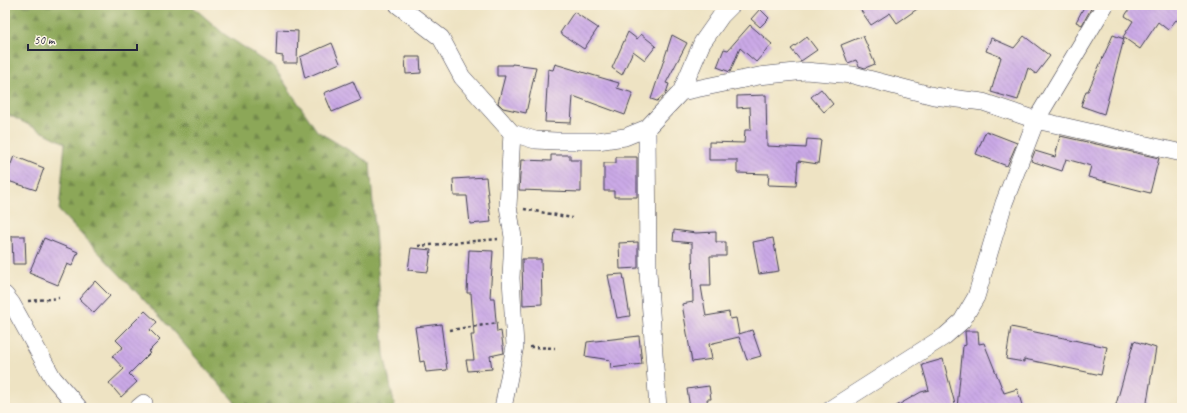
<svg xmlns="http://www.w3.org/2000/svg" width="1187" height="413" viewBox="0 0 1187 413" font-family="Caveat,sans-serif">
<defs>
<pattern id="forest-firs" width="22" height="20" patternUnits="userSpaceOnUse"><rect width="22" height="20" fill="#8ca759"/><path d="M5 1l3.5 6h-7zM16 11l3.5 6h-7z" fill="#72884b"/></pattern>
<pattern id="building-back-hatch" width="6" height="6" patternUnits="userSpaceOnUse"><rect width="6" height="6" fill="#caa9e6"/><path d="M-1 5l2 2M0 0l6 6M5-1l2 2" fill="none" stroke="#ad91c6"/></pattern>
</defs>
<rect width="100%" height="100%" fill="#fcf5e5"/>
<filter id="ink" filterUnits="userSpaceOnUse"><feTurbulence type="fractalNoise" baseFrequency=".025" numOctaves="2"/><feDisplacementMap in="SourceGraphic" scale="8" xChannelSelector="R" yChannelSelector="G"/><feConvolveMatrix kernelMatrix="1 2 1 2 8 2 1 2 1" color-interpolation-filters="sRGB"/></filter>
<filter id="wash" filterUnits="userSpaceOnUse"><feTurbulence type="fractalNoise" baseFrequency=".012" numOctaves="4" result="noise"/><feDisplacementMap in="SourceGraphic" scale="16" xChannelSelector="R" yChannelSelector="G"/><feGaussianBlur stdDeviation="0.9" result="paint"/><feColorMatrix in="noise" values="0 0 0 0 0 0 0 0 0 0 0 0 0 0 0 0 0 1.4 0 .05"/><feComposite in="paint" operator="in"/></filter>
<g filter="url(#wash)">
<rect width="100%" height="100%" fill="#eee3c3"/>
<path fill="url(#forest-firs)" stroke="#57644a" d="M5,5H191L224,34L274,67L317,131L370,163L384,354L395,408H240L162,319L59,211L65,143L5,113Z"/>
<g id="blocks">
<path fill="url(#building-back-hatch)" d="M857,5H923L897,23L890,13L871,25Z
M1085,5H1093L1082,25L1076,22Z
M1132,5H1182V24L1176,20L1168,30L1158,22L1140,49L1123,37L1133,21L1125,16Z
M760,9L769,18L760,27L751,19Z
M574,12L598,28L584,49L560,33Z
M750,25L772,44L756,62L740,48L730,72L717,67L724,49L728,50Z
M277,30L298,31L297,63H283V56L276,55Z
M628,32L637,39L641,34L656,46L645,60L633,51L622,75L612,68Z
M672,35L687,43L666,83L669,84L666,93L657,101L651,99Z
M1113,35L1124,39L1104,114L1081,106L1086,91H1088Z
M863,36L875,64L865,68L859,66L856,60L848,63L841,45Z
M1024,36L1050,56L1036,74L1028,68L1018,100L991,92L1001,57L986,51L991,38L1014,48Z
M807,37L817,50L801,61L791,49Z
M332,43L340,63L305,78L300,57Z
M405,57H420L421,73L406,74Z
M512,64L536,67L526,113L503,108L498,103L505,76H497V65H512Z
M555,64L619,83L617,88L633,93L625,115L573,96L571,123L545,122L548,69L553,70Z
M353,81L361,100L332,112L324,93Z
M821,89L833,104L824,112L811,97Z
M766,95L767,146L806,148L807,139L821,140L818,164L798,161L796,186L768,185L769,174L737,173V160H709V142L744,143L745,130H751L750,107L737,108V96Z
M986,131L1017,143L1007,166L976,154Z
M1060,136L1159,158L1150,193L1088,177L1091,166L1066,159L1062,171L1031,161L1035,151L1055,157Z
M551,155H570V160H581V192L519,190L521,160L551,161Z
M14,156L44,168L36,190L5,180Z
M616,157H637V197H614V191H604V163H616Z
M486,177L491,222L470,224L467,196H454L453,179Z
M674,230L696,233L716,232V242H726V256H710L711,286H701L706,316L729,312L730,319L736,318L739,334L752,330L761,356L747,360L739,337L709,344L712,359L692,362L682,304L693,302L692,243L673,241Z
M12,236H25L26,264H13Z
M44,238L78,252L72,266L67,264L58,285L29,273Z
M773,238L779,271L759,274L753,242Z
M638,242V268L620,269L619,243Z
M411,248L431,250L428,272L408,270Z
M469,250L493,251L490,298H494L497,332L501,331L504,353L490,356L492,369L468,371L466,360H474L471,335H474L471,293H467Z
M522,259H541L542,304L523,305Z
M623,274L630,316L617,318L608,275Z
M95,281L110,296L94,313L79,299Z
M145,311L157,322L150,330L160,340L148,352L150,353L129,374L137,382L121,397L109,383L124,369L112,356L123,347L116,340Z
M441,324L447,370L426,372L424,361L420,362L415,327Z
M1011,327L1107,347L1101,375L1024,359V362L1006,359Z
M965,331H978L979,344L984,343L1004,393L1017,389L1023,408H957L963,346L966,345Z
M639,336L642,364L611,368L610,360L585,356L587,342Z
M1134,341L1156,348L1146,408H1115Z
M943,359L956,408H893L921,392L929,390L922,365Z
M709,386L711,399H707L708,408H690L687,389Z"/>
</g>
</g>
<g filter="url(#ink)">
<use href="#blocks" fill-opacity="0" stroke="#413f4f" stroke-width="1"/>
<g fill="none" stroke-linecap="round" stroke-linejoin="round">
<defs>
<path id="minor" d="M398,5L441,38L462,77L512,133L535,140L556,141H597L625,137L647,128L681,92L702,43L721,16L732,5
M681,92L759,76L805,71L853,75L934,96L983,102L1036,120L1182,153
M647,128L648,272L658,408
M5,295L12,304L53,378L79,408
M138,408L144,403
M503,408L515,346L511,278L513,237L508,206L512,133
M832,408L945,336L962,321L976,297L1004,203L1036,120L1105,5"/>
</defs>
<use href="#minor" stroke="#413f4f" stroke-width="18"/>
<path stroke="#413f4f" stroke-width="2.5" stroke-dasharray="3 3" stroke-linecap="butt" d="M524,209L572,218
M418,246L498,239
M28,301L59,298
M450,330L498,323
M530,347L555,348"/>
<use href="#minor" stroke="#fff" stroke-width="17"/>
</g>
</g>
<rect width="1187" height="413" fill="none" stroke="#fcf5e5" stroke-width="20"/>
<path d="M28 44v6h109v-6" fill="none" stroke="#22223b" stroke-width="2"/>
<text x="34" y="44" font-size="12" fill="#22223b" stroke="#fcf5e5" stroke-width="3" paint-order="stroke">50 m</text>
</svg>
